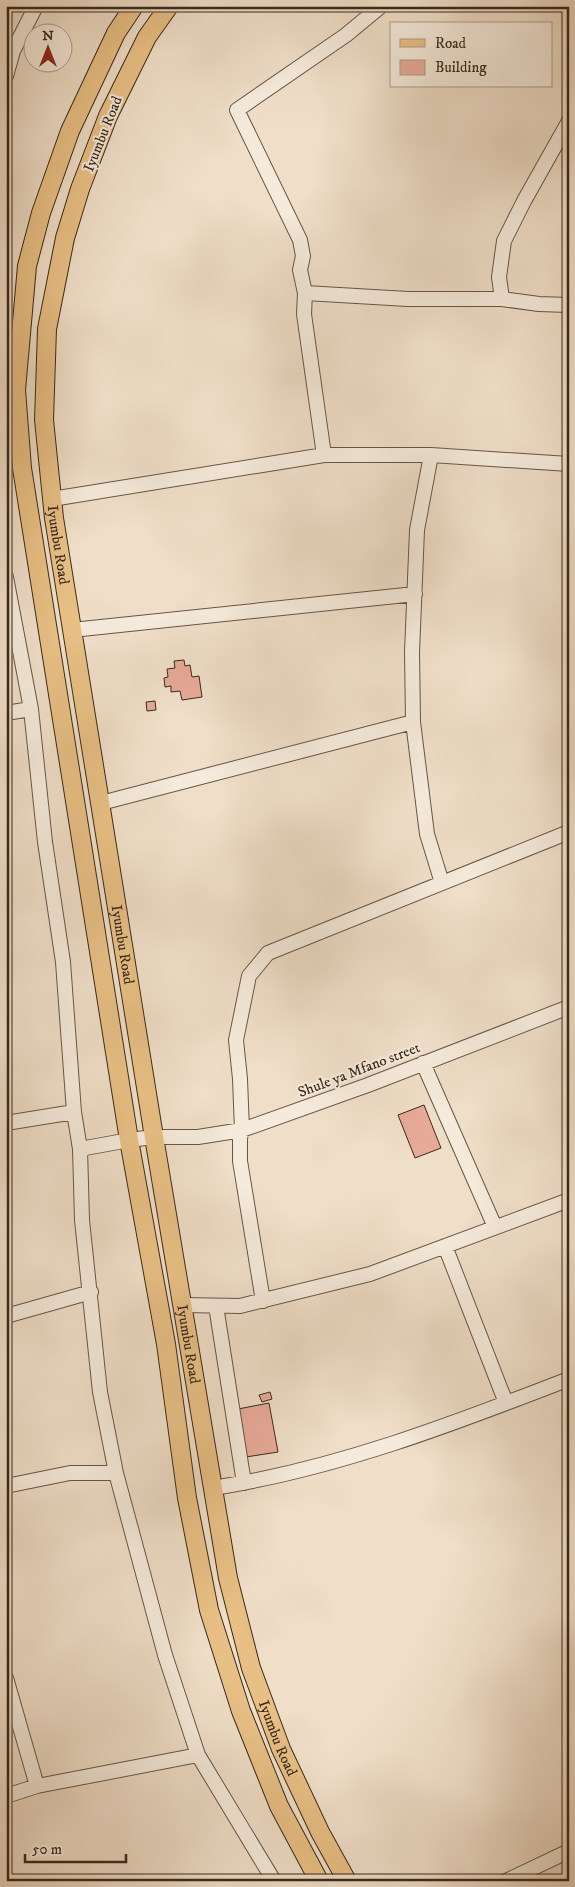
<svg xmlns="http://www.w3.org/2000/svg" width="575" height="1887" viewBox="0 0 575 1887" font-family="'IM FELL DW Pica',serif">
<rect width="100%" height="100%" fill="#efdec8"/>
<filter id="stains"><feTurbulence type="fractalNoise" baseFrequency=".004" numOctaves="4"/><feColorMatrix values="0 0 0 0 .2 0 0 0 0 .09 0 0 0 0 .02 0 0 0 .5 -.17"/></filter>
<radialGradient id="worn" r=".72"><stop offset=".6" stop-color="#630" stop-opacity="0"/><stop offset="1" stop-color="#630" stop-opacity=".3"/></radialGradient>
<path fill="#e8aa99" stroke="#39291b" d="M184,660L185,666L190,665L192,677L199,676L202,697L182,700L180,691L171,692V686L165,687L164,678L168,677L167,669L175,668L174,661Z
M155,701L156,710L147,711L146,702Z
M424,1105L441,1148L415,1158L398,1115Z
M270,1392L272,1399L262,1402L259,1395Z
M269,1403L278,1452L246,1457L238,1409Z"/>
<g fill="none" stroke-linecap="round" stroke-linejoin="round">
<defs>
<path id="minor" d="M6,76L13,51L36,6
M305,293L300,270L303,256L300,240L237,110L346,35L381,6
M502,299L499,277L504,241L524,201L569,121
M324,455L304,314L305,293L408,299H502L539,304L569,305
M52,499L324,455H431
M6,577L31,709L45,842L63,962L74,1112L80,1149L82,1220L100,1392L116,1473L165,1655L198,1755L274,1881
M72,630L415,594
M6,713L31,709
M101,803L413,722
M442,883L427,834L413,722L412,652L417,530L431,455L569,464
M423,1063L495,1227
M6,1123L74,1112
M80,1149L129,1140L154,1137H198L242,1130L368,1085L569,1007
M445,1246L506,1403
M263,1301L240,1161V1138L242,1130L240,1079L236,1040L249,976L268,953L569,832
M182,1305L240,1306L370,1274L569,1200
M216,1306L244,1483
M6,1316L91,1292
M6,1486L70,1473H116
M213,1488C336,1469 453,1424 569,1379
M6,1678L37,1786
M6,1796L37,1786L198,1755
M506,1881L569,1851"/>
<g id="major">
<path d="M134,6L116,33L70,131L41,213L27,266L16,390L22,468L129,1140L166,1344L187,1498L209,1610L241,1711L279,1806L319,1881"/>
<path id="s1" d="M169,6L147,37L108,116L80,189L65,238L47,329L44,420L54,518L154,1137L228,1578L251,1668L281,1749L320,1832L347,1881"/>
</g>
</defs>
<use href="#minor" stroke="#665646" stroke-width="16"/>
<use href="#major" stroke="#39291b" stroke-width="20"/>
<use href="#minor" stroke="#f5eadb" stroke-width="14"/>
<use href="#major" stroke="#e8bf84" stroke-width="18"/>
</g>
<g text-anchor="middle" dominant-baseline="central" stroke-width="4" stroke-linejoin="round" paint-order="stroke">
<g font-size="15" fill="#39291b" stroke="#f5eadb">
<text transform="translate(103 134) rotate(-68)">Iyumbu Road</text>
<text stroke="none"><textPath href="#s1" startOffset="565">Iyumbu Road</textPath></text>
<text stroke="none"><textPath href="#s1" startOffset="970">Iyumbu Road</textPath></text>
<text transform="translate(359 1070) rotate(-21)">Shule ya Mfano street</text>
<text stroke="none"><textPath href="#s1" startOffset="1375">Iyumbu Road</textPath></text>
<text stroke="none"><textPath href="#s1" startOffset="1780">Iyumbu Road</textPath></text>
</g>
</g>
<rect width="575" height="1887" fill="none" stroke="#efdec8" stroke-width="25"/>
<rect x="8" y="8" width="560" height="1872" fill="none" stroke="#39291b" stroke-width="2.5"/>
<rect x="12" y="12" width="550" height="1862" fill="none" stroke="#39291b"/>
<rect x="390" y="22" width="162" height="65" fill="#f5eadb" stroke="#aa9d8e"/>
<rect x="400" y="39" width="25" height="8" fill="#e8bf84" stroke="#aa9d8e"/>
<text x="435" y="48" font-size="15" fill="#39291b">Road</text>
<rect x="400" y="60" width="25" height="15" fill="#e8aa99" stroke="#aa9d8e"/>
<text x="435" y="72" font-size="15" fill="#39291b">Building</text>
<g transform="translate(48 48)"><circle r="24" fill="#f5eadb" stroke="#aa9d8e"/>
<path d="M0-4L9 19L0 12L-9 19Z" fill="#8f2418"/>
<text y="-8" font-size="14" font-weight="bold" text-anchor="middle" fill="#39291b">N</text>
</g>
<path d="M25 1854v8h101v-8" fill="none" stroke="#39291b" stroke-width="2.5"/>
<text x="32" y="1854" font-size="15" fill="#39291b" stroke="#f5eadb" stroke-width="4" paint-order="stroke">50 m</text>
<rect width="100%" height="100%" filter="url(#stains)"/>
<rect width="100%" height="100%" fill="url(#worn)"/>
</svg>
